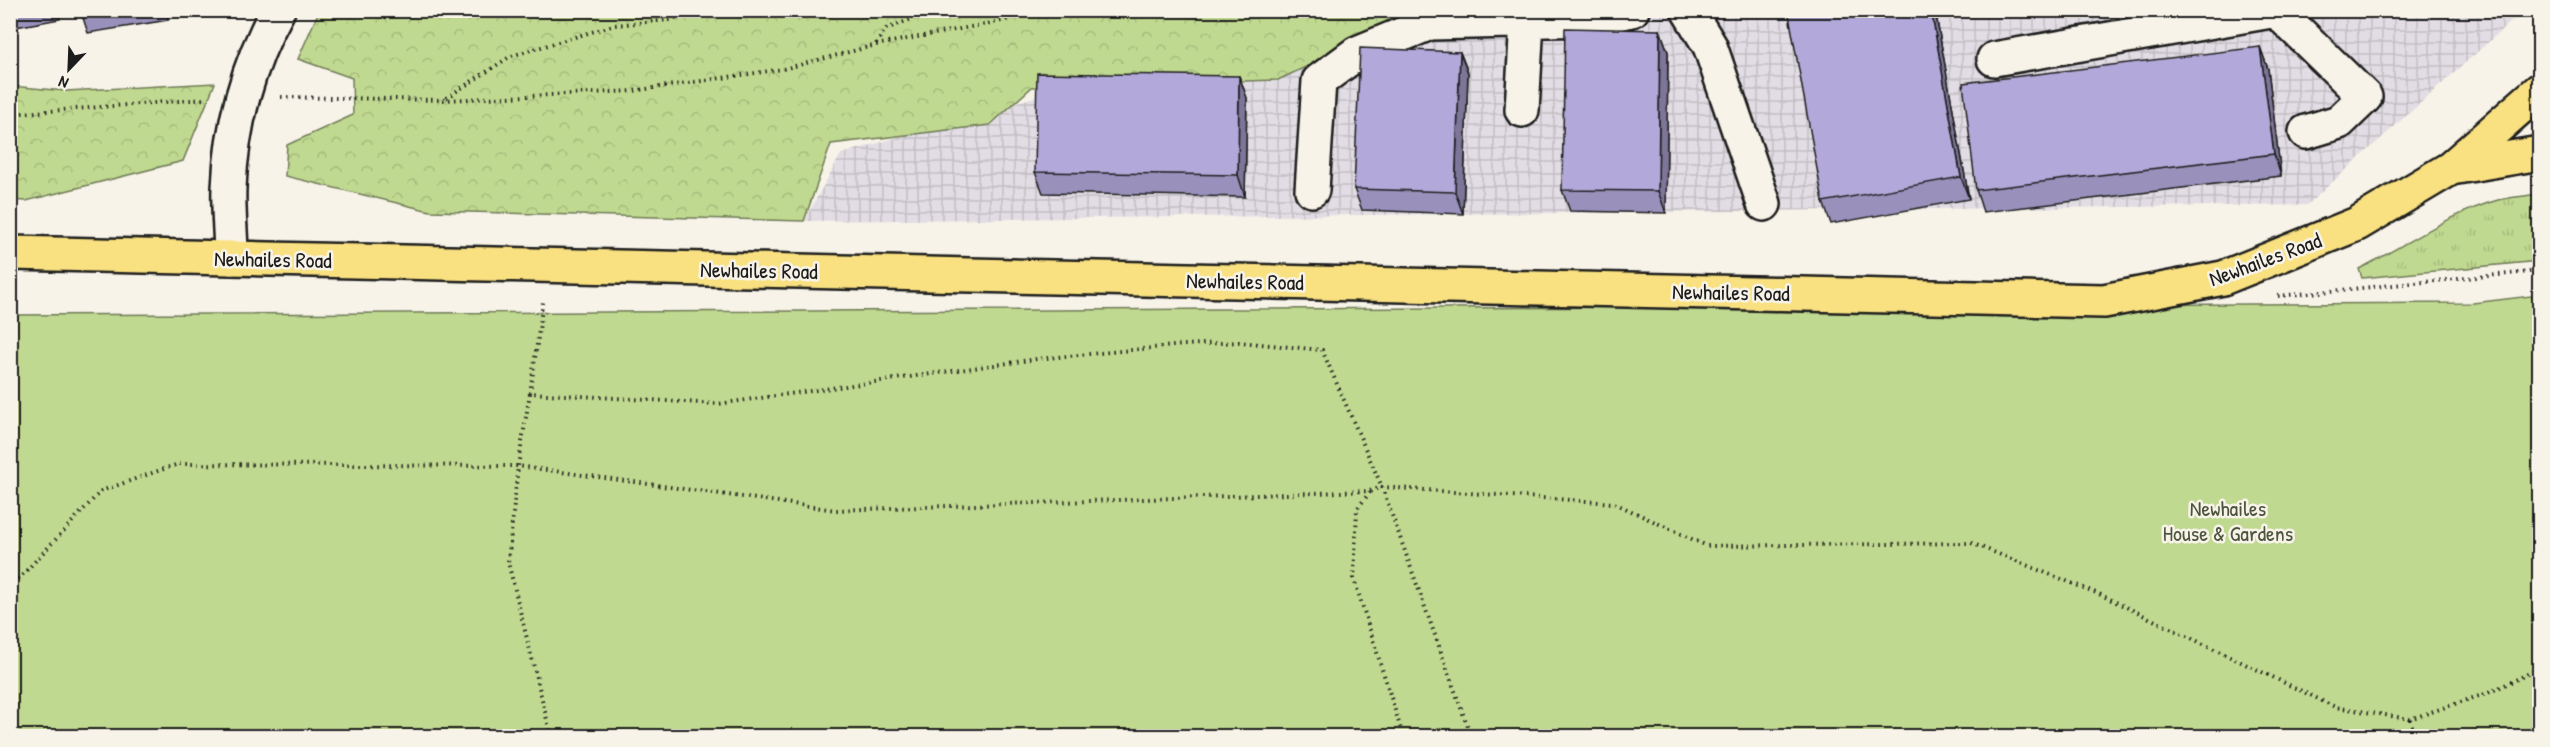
<svg xmlns="http://www.w3.org/2000/svg" width="2550" height="747" viewBox="0 0 2550 747" font-family="'Patrick Hand',sans-serif">
<defs>
<pattern id="industrial-grid" width="8" height="8" patternUnits="userSpaceOnUse" patternTransform="scale(1.5)"><rect width="8" height="8" fill="#e2dde4"/><path d="M0 4h8M4 0v8" fill="none" stroke="#c1bdc3"/></pattern>
<pattern id="grass-tufts" width="24" height="20" patternUnits="userSpaceOnUse" patternTransform="scale(1.5)"><rect width="24" height="20" fill="#c0d990"/><path d="M3 7l-1-3M5 7V3M7 7l1-3M15 17l-1-3M17 17v-4M19 17l1-3" fill="none" stroke="#a4ba7c"/></pattern>
<pattern id="forest-crowns" width="20" height="18" patternUnits="userSpaceOnUse" patternTransform="scale(1.5)"><rect width="20" height="18" fill="#c0d990"/><path d="M2 6a3 3 0 1 1 6 0M12 15a3 3 0 1 1 6 0" fill="none" stroke="#a4ba7c"/></pattern>
</defs>
<rect width="100%" height="100%" fill="#f7f3e8"/>
<filter id="ink" filterUnits="userSpaceOnUse"><feTurbulence type="fractalNoise" baseFrequency=".0167" numOctaves="2"/><feDisplacementMap in="SourceGraphic" scale="12" xChannelSelector="R" yChannelSelector="G"/><feConvolveMatrix kernelMatrix="1 2 1 2 8 2 1 2 1" color-interpolation-filters="sRGB"/></filter>
<g filter="url(#ink)">
<path fill="url(#industrial-grid)" d="M1327,11H2523L2307,205L804,221L841,154Z"/>
<path fill="url(#grass-tufts)" stroke="#6e7a56" stroke-width="1.5" d="M2539,194V261L2362,278L2359,269C2405,246 2448,214 2498,200C2511,197 2526,196 2539,194Z"/>
<path fill="url(#forest-crowns)" stroke="#6e7a56" stroke-width="1.5" d="M319,11H1424L1278,80L1032,87L990,125L831,144L804,221L430,211L285,176L287,145L353,115L352,78L298,59Z
M215,83L183,161L26,201L11,200V86L66,91Z"/>
<path fill="#c0d990" stroke="#6e7a56" stroke-width="1.5" d="M2539,295V736H11L10,315L2473,303Z"/>
<g fill="none" stroke-linecap="round" stroke-linejoin="round">
<defs>
<path id="minor" d="M1688,10L1710,46L1764,204
M2277,11L2365,97L2339,122L2306,132
M1994,59L2277,10
M1522,110L1527,21
M1312,190L1319,81L1357,53L1430,23L1592,19L1632,10
M231,258C231,235 228,211 229,188C231,127 248,64 278,10"/>
<path id="major" d="M2451,168L2540,153
M10,253L2104,301L2223,278L2357,224L2451,168L2540,90"/>
</defs>
<use href="#minor" stroke="#1c1c1c" stroke-width="38"/>
<use href="#major" stroke="#1c1c1c" stroke-width="38"/>
<path stroke="#1c1c1c" stroke-width="4" stroke-dasharray="1.5 4.5" stroke-linecap="butt" d="M876,44L886,29L935,10
M281,97L445,100L633,91L783,69L876,45L1002,21L1036,10
M446,98L511,56L615,25L669,20L697,10
M10,114L204,99
M2278,296L2540,271
M530,393L543,302
M1370,492L1357,509L1354,579L1403,736
M10,588L101,491L178,464L518,466L836,510L1370,491L1382,487L1614,503L1707,546L1971,543L2099,594L2335,707L2410,719L2488,693L2540,668
M2410,719L2415,736
M551,736L508,562L518,466L530,393L718,404L1037,359L1184,345L1239,342L1322,350L1382,487L1471,736"/>
<use href="#minor" stroke="#f7f3e8" stroke-width="33"/>
<use href="#major" stroke="#f9e181" stroke-width="33"/>
</g>
<path fill="#9991bb" stroke="#1c1c1c" stroke-width="1.5" d="M10,10H58L60,19L10,28Z
M81,10H167L168,20L88,33L83,18Z
M1935,10L1969,199L1831,224L1823,202Z
M1660,30L1668,52L1666,213L1570,211L1562,190Z
M2260,47L2268,69L2281,176L1983,212L1976,190Z
M1460,52L1468,73L1463,214L1362,210L1354,189Z
M1239,76L1247,98L1245,197L1043,193L1035,172Z"/>
<path fill="#7d7699" stroke="#1c1c1c" stroke-width="1.5" d="M1931,10H1935L1969,199L1961,177Z
M1660,30L1668,52L1666,213L1658,191Z
M2260,47L2268,69L2281,176L2274,154Z
M1460,52L1468,73L1463,214L1455,192Z
M1239,76L1247,98L1245,197L1238,175Z"/>
<path fill="#b2a9da" stroke="#1c1c1c" stroke-width="1.5" d="M81,10H125L83,18Z
M1788,10H1931L1961,177L1823,202Z
M1565,28L1660,30L1658,191L1562,190Z
M2260,47L2274,154L1976,190L1963,83Z
M1360,48L1460,52L1455,192L1354,189Z
M1037,73L1239,76L1238,175L1035,172Z"/>
</g>
<g text-anchor="middle" dominant-baseline="central" stroke-width="5" stroke-linejoin="round" paint-order="stroke">
<g font-size="22" fill="#1c1c1c" stroke="#f7f3e8">
<text transform="translate(273 259) rotate(1)">Newhailes Road</text>
<text transform="translate(2265 259) rotate(-20)">Newhailes Road</text>
<text transform="translate(759 270) rotate(1)">Newhailes Road</text>
<text transform="translate(1245 281) rotate(1)">Newhailes Road</text>
<text transform="translate(1731 292) rotate(1)">Newhailes Road</text>
</g>
<g font-size="22" fill="#4d553f" stroke="#f7f3e8">
<text x="2228" y="508">Newhailes<tspan x="2228" dy="25">House &amp; Gardens</tspan></text>
</g>
</g>
<rect width="2550" height="747" fill="none" stroke="#f7f3e8" stroke-width="36"/>
<rect x="18" y="18" width="2514" height="711" fill="none" stroke="#1c1c1c" stroke-width="2" filter="url(#ink)"/>
<g transform="translate(69 69) rotate(203)" stroke="#f7f3e8" stroke-width="4.5" paint-order="stroke">
<path d="M0-4.5L10 22L0 15L-10 22Z" fill="#1c1c1c"/>
<text y="-9" font-size="16" font-weight="bold" text-anchor="middle" fill="#1c1c1c">N</text>
</g>
</svg>
